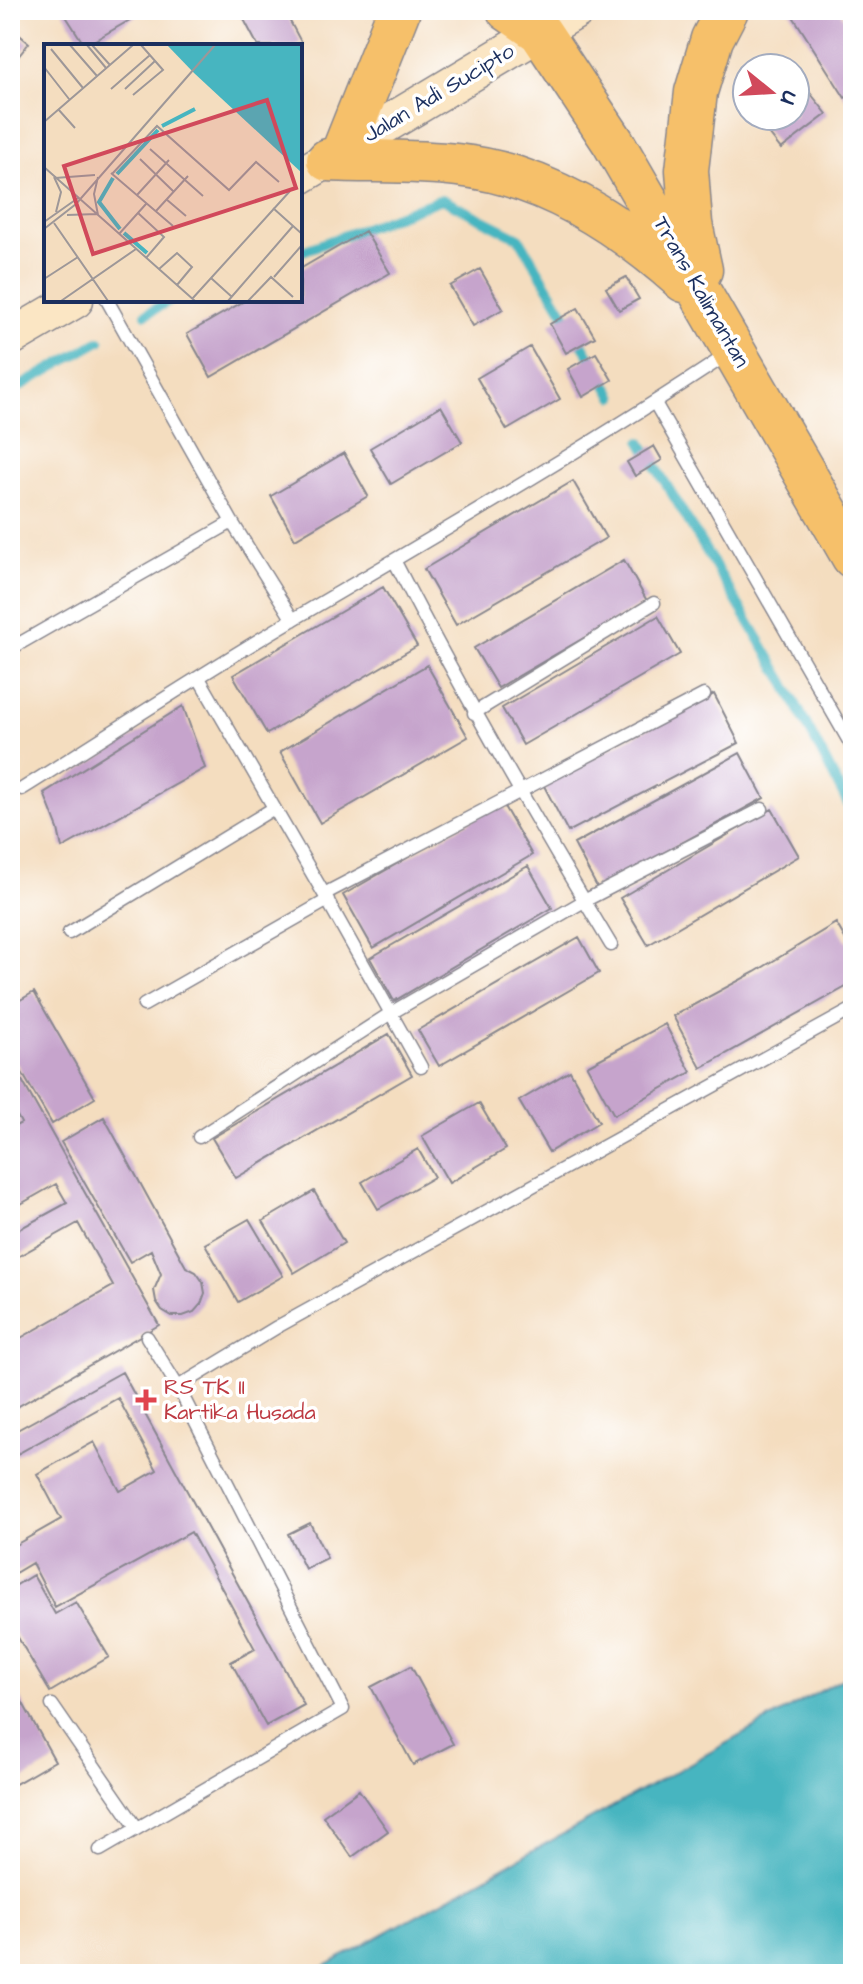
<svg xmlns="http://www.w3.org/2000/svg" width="863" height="1984" viewBox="0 0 863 1984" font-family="'Architects Daughter',sans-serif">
<rect width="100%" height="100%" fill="#fff"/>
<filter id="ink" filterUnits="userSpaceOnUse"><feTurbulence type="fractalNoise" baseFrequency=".0125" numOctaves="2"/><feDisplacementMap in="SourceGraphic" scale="16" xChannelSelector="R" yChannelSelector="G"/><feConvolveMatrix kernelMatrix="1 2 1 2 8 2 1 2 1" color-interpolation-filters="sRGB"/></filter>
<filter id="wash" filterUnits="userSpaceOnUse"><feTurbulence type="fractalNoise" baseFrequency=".006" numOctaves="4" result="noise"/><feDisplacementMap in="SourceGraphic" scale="32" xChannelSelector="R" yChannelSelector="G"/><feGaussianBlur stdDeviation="1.8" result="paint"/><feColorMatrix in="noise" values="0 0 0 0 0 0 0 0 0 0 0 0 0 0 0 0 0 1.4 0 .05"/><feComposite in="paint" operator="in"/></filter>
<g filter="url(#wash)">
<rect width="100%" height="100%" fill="#f4ddbf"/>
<path fill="#47b5c0" stroke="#31728f" stroke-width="2" d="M853,1673V1974H311Z"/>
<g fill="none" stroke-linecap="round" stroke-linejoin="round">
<path stroke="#47b5c0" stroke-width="10" d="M300,252L442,199L519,238L614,397
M146,314L171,300
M10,392L100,341
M641,442L784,681L853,814"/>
</g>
<g id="blocks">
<path fill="#c6a4cc" d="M62,10H147L85,46Z
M239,10H284L301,42L294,46H258Z
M789,10H839L853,32V93L845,98Z
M10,27L29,43L10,67Z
M807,89L827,114L781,149L762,125L774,116H795V99Z
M365,231L390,273L211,377L187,334L246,300H300V269Z
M480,269L503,309L473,326L450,286Z
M626,277L639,299L619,310L606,288Z
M578,308L595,337L566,353L550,324Z
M530,347L560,399L507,430L477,378Z
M596,353L612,380L583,397L568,369Z
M441,406L462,442L391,484L370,448Z
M654,446L662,460L635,476L627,462Z
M344,453L368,496L295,539L271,496Z
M573,481L606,538L456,625L424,569Z
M624,560L647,601L498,688L474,648Z
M383,587L417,646L267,734L233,675Z
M658,616L680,654L523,745L502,708Z
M427,665L468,737L320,823L280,752Z
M714,694L739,743L568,832L543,784Z
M183,706L205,768L62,848L58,829L44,793Z
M740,753L764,798L598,889L574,844Z
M502,803L532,855L373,948L343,895Z
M772,809L799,856L648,945L620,898Z
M528,866L552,908L394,1001L370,958Z
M836,923L853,952V983L701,1068L673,1016L755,972Z
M579,937L599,973L439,1066L418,1030Z
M34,992L95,1098L52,1124L10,1052V1006Z
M665,1024L691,1072L614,1115L587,1066Z
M389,1034L412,1075L236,1178L212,1138Z
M10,1059L159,1325L10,1411V1344L113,1286L78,1223L10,1261V1234L67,1203L56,1184L10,1210V1129L21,1123L10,1103Z
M570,1071L599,1122L549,1152L519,1101Z
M479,1103L506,1149L449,1183L422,1136Z
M104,1117L186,1267L196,1272L203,1282L205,1293L201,1304L194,1312L183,1316H172L162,1310L156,1301L154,1290L161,1274L151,1250L130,1262L61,1142Z
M418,1149L434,1177L378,1209L362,1182Z
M314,1191L344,1243L294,1273L263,1221Z
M249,1219L283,1276L238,1302L205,1244Z
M122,1372L304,1705L266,1726L231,1662L255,1649L191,1532L55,1607L32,1563L10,1576V1548L61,1519L37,1474L94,1442L120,1491L157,1470L118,1398L10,1458V1434Z
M310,1523L327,1558L305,1569L288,1534Z
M33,1575L55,1614L76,1602L109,1657L50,1692L10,1624V1589Z
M411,1666L453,1744L413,1765L371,1687Z
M10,1680L55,1761L10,1787Z
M359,1790L388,1831L352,1857L323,1816Z"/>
</g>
</g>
<g filter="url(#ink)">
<use href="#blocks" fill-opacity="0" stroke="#88868e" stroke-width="2"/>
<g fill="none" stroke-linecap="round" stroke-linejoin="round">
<defs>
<path id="service" d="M107,300L232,522L293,620
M655,403L853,748
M395,562C462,692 535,819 611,945
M10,649L232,522
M199,678L324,894L421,1067
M474,713L654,603
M22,789C113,732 202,673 294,619C440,533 587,448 728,354
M324,894L704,695
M69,933L274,808
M144,1005L328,900
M199,1137L391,1013L584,901L762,809
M147,1337L178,1387
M52,1705L137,1828
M100,1850L343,1709L178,1387L277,1327L853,1009"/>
<path id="secondary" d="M300,176L577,10
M10,338L75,300"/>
<path id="trunk" d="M508,10L540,32L613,142L853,557
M343,151L399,10
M328,160C371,162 415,160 457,165C544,174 620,224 684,281
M701,270L691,224L687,170L696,92L712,39L727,10"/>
</defs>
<use href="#service" stroke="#88868e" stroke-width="15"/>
<use href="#secondary" stroke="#88868e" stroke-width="39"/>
<use href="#trunk" stroke="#88868e" stroke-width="45"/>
<use href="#service" stroke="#fff" stroke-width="12"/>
<use href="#secondary" stroke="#fbe6c4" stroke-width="36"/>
<use href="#trunk" stroke="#f6c06b" stroke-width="42"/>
</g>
</g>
<path fill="#e0444e" stroke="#fff" stroke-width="3" d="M142 1388h8v8h8v8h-8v8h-8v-8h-8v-8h8z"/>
<g text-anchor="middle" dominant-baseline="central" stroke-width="7" stroke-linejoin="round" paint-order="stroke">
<g font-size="22" fill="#1b2f5e" stroke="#fff">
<text transform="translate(439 93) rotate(-31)">Jalan Adi Sucipto</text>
<text transform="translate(701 292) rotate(60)">Trans Kalimantan</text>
</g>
<g font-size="22" fill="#be3a42" stroke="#fff" text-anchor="start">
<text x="164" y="1387">RS TK II<tspan x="164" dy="25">Kartika Husada</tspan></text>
</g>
</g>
<g transform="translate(44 44)">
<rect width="258" height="258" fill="#f4ddbf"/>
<path d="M123,1H258V129L150,29Z" fill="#47b5c0"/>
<path fill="none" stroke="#47b5c0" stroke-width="4" d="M118,82L151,65M73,130L114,86M69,134L55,158L76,185M80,189L103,209"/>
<path fill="none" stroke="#9d9798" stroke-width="2" d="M26,1L53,32M43,1L62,24M48,1L66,21M7,5L39,44M0,23L25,55M67,45L106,11M81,45L111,17M89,51L119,26L97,1M14,65L31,84M0,78L89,1M106,105L159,152M96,115L129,147M0,123L151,257M67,129L129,182M68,130L113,82L185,146L212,118L235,138M10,133L17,148L12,168M54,133L50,150L54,171M11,134L51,131M93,151L125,116M122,155L142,172M229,164L258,190M112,167L144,132M94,169L120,193L102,214M23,171L53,170M0,178L34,154M10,179L64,257M0,185L32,160L171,1M75,190L102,160M115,225L133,209L148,223L133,241M230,233L258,201M167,234L188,253M0,235L34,213M148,255L246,147M17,257L92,205M184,257L249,182M204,257L227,233L249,253"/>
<path fill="#d1495b" fill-opacity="0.15" stroke="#d1495b" stroke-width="4" d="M223,56L252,144L49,210L20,122Z"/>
<rect width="258" height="258" fill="none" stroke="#1b2f5e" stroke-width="4"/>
</g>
<rect width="863" height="1984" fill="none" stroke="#fff" stroke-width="40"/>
<g transform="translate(771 92) rotate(108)"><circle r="38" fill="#ffffff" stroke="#a4acbf" stroke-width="2"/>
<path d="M0-6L14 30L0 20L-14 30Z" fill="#d1495b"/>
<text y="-12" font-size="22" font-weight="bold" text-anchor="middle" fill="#1b2f5e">U</text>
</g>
</svg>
